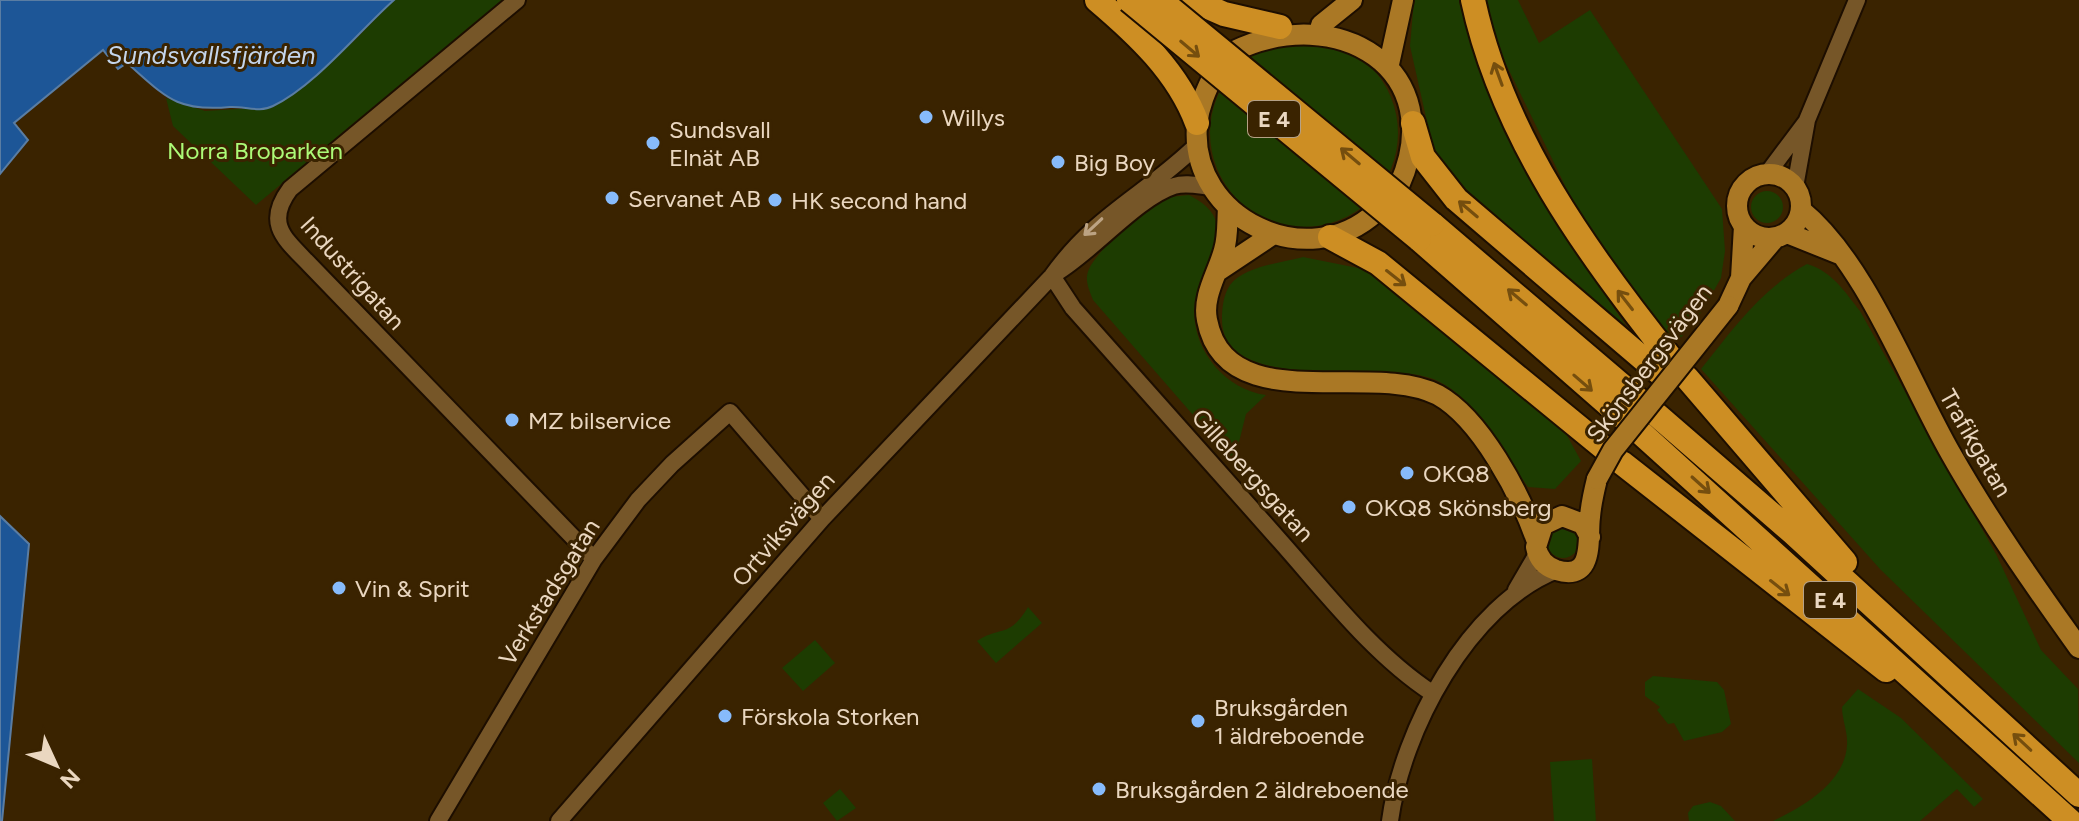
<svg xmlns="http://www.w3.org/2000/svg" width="2079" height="821" viewBox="0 0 2079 821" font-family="Figtree,sans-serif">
<rect width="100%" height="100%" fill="#3a2300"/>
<path fill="#1d3c01" d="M394,0H503L256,205L173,126L166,98L205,111L272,107L354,41Z
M1414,0H1459C1487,123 1561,228 1630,332L1490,216L1434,153L1410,46Z
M1484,0H1518L1539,43L1590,10L1722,209L1725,251L1721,278L1703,310L1676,344L1611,264L1575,206L1505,62Z
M1210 133a94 94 0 1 1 188 0a94 94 0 1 1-188 0Z
M1751 207a16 16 0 1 1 32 0a16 16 0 1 1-32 0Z
M1189,195C1202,202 1214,210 1217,225C1221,252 1198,277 1195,302C1189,346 1223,389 1266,395L1246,414L1234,462L1093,300C1089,289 1084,280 1089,269C1097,250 1150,203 1170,197C1175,196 1183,196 1189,195Z
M1303,257L1363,269L1396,291L1564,430L1581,461L1555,489L1528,487C1502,452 1478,401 1438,381C1389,356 1223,399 1222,320C1222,309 1223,295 1230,285C1244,266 1282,263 1303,257Z
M1807,264C1832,271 1845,292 1860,311L1996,554L2041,650L2078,689L2079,763L1880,569L1701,369C1732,330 1762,288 1807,264Z
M1547 542a16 16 0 1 1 32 0a16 16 0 1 1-32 0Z
M1028,607L1042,623L996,663L977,641C1001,625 1009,639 1028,607Z
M815,640L835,663L803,691L782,668Z
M1653,676L1717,682L1724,690L1731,724L1722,732L1684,741L1674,723L1668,724L1657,710L1660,707L1645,696V682Z
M1858,689L1901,718L1983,799L1974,807L1957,789L1920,821H1773C1802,807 1845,783 1847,745C1848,732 1842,720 1842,707Z
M1592,759L1596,821H1554L1550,762Z
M840,789L856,808L837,821L823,803Z
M1710,802L1721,806L1735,821H1689L1688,813L1693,806Z"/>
<path fill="#1d5697" stroke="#5a7da3" stroke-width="2" d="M0,0H394C359,31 315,86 273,106C260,113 244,106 230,107C176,112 166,97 127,63L118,69L103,50L14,123L28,140L0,174Z
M0,516L29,544L2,821H0Z"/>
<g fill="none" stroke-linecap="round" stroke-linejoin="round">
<defs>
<path id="minor" d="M517,0L290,189C264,224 285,239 310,265L594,559
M1767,174L1806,122
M1795,187L1807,120L1857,0
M1056,273C1093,251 1137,198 1174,186C1186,182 1200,186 1212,187
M1052,276L1073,308C1142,386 1212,464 1281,542C1327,594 1374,655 1432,693
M1516,590L1537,554
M438,821L594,559L638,500L672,464L730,412L822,519
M559,821L822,519L1052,276C1096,214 1146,195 1198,144
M1390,821C1402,731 1468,605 1557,570"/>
<path id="major" d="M1321,25L1352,0
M1232,52C1338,0 1451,70 1399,186
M1389,64L1403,0
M1215,72C1206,90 1199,106 1197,125C1189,219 1308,275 1376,212
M1737 206a32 32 0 1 1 64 0a32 32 0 1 1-64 0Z
M1228,208C1227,222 1228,237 1224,250C1218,273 1202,296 1207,320C1226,420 1372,360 1438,395C1481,419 1520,494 1536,539
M1801,210C1866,263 1908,379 1951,454C1989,521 2034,585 2079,648
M1787,233L1842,255
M1218,271L1272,235
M1741,278L1744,226
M1728,306L1741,278L1775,238
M1590,537L1583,524L1562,516L1543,525L1536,547C1538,557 1544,566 1556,570C1596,582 1587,538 1590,517C1591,504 1594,491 1597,479"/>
<path id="highway" d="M1097,0C1137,34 1178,72 1197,123
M1192,0L1224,14L1280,27
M1473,0C1502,136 1588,255 1673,361
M1413,123L1423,157L1456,199L1662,375
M1432,224L1641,402
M1330,237L1378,263L1604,448
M1419,239L1626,420
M1687,378L1845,562
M1657,415L1792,532L2079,795
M1642,434L2070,821
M1622,463L1886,670"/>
</defs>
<use href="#minor" stroke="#1d0e00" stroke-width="20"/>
<use href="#major" stroke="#1d0e00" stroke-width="24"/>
<use href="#highway" stroke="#1d0e00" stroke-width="28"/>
<use href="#minor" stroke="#765628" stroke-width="16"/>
<use href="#major" stroke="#aa7825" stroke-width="20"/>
<use href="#highway" stroke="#cd8e23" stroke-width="24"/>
<defs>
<path id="major-bridge" d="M1597,479L1613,450L1728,306"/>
<path id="highway-bridge" d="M1129,0L1419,239
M1160,0L1432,224"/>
</defs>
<use href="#major-bridge" stroke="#1d0e00" stroke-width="24" stroke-linecap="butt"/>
<use href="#highway-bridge" stroke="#1d0e00" stroke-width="28" stroke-linecap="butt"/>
<use href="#major-bridge" stroke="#aa7825" stroke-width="20"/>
<use href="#highway-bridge" stroke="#cd8e23" stroke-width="24"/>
</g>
<defs><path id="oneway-shaft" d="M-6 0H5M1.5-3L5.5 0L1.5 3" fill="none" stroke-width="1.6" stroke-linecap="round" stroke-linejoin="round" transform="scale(2)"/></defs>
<g stroke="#754e0e">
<use href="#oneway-shaft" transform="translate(1190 49) rotate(40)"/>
<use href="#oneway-shaft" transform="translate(1498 74) rotate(-110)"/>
<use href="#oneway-shaft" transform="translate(1350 156) rotate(-140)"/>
<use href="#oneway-shaft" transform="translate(1468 209) rotate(-140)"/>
<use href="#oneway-shaft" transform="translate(1396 278) rotate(38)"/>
<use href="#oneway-shaft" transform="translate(1517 297) rotate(-140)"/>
<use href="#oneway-shaft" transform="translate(1625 300) rotate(-128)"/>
<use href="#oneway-shaft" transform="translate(1583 383) rotate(41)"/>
<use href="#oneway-shaft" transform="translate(1701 485) rotate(42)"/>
<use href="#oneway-shaft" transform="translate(1780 588) rotate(38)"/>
<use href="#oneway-shaft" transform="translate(2022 742) rotate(-137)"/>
</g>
<use stroke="#bca383" href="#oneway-shaft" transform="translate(1093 227) rotate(137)"/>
<g fill="#87bbfb" stroke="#3a2300" stroke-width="3">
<circle cx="926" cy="117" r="8"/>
<circle cx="653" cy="143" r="8"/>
<circle cx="1058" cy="162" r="8"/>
<circle cx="612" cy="198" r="8"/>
<circle cx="775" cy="200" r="8"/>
<circle cx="512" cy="420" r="8"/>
<circle cx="1407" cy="473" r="8"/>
<circle cx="1349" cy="507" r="8"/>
<circle cx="339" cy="588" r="8"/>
<circle cx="725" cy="716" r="8"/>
<circle cx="1198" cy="721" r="8"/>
<circle cx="1099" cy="789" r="8"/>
</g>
<g text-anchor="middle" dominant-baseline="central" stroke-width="6" stroke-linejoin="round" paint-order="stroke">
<g fill="#3a2300" stroke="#b5a186" stroke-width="2">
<rect x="1248" y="101" width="52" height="36" rx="6"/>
<rect x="1804" y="582" width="52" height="36" rx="6"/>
</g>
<g font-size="22" font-weight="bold" fill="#ead7c0">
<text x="1274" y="119">E 4</text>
<text x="1830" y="600">E 4</text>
</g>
<g font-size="24" fill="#ead7c0" stroke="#3a2300" text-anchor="start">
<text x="942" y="117">Willys</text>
<text x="669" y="129">Sundsvall<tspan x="669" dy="28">Elnät AB</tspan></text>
<text x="1074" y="162">Big Boy</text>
<text x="628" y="198">Servanet AB</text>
<text x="791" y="200">HK second hand</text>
<text x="528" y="420">MZ bilservice</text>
<text x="1423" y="473">OKQ8</text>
<text x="1365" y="507">OKQ8 Skönsberg</text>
<text x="355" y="588">Vin &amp; Sprit</text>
<text x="1214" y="707">Bruksgården<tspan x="1214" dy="28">1 äldreboende</tspan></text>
<text x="741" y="716">Förskola Storken</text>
<text x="1115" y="789">Bruksgården 2 äldreboende</text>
</g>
<g font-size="24" fill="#acfa77" stroke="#3a2300">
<text x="255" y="150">Norra Broparken</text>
</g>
<g font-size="24" fill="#ead7c0" stroke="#3a2300">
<text transform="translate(353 273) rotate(48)">Industrigatan</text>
<text transform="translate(1649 363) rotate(-53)">Skönsbergsvägen</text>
<text transform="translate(1976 443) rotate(60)">Trafikgatan</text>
<text transform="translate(1253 475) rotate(48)">Gillebergsgatan</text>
<text transform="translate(783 529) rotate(-49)">Ortviksvägen</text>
<text transform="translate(549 592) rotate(-58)">Verkstadsgatan</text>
</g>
<g font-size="26" font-style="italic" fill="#c4d5eb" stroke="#3a2300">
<text x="211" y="55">Sundsvallsfjärden</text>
</g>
</g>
<g transform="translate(56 765) rotate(134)" stroke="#3a2300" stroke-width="6" paint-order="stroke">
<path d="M0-6L14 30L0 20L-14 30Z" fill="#ead7c0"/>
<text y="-12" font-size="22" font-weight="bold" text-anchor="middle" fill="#ead7c0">N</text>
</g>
</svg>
